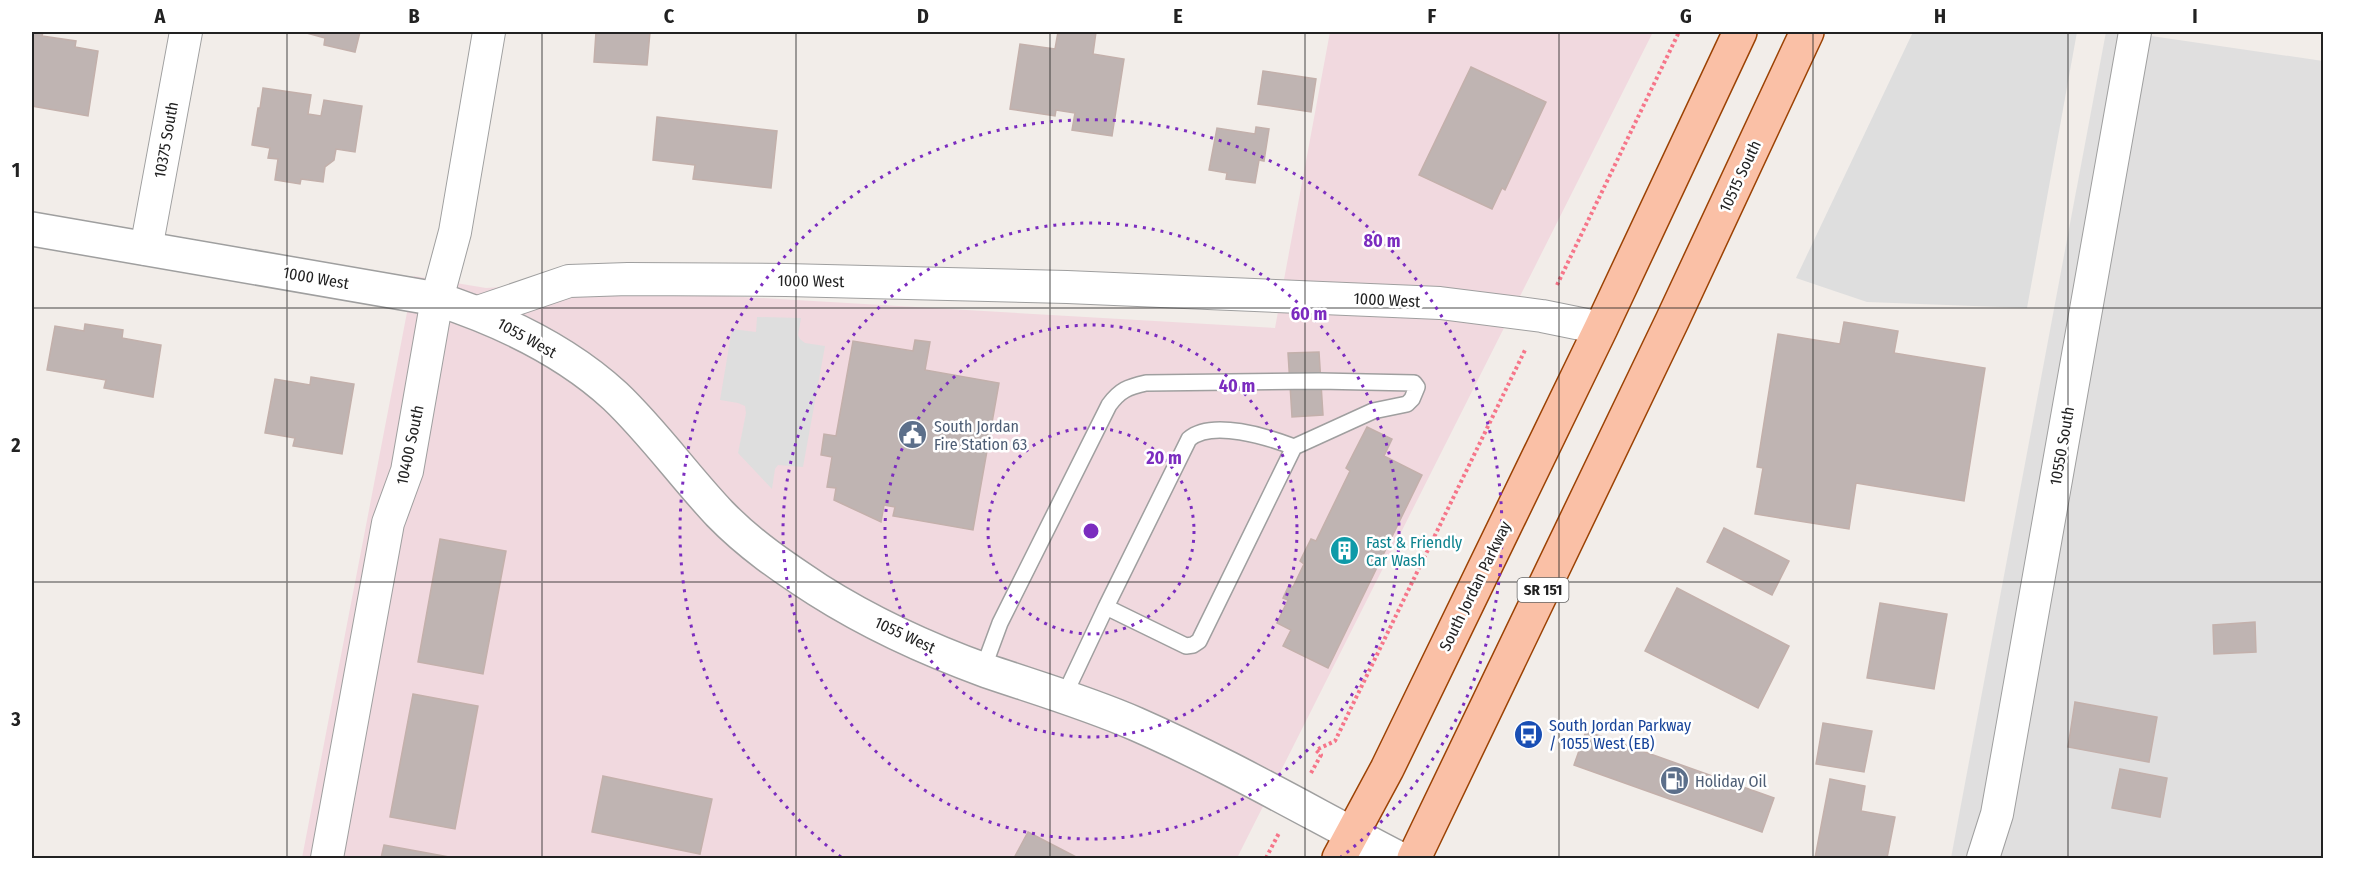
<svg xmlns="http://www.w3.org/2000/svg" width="2355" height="890" viewBox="0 0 2355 890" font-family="'Fira Sans Condensed',sans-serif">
<rect width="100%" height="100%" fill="#f2ede9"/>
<path fill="#e0dfdf" d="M2106,32H2124L2323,61V858H1951Z"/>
<path fill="#f1d9df" d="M1330,32H1653L1237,858H302L414,276L486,288L537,285L1275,328Z"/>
<path fill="#dedede" d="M1913,32H2077L2027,308L1867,302L1796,278Z
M757,317L801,318L798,335L800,339L805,343L825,346L803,467L778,465L775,469L772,489L738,453L746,413L745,406L738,403L720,400L732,329L756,332Z"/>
<path fill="#bfb4b2" stroke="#c3b0ab" stroke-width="1.5" d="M32,32H43L42,36L76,41L75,47L98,51L88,116L32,106Z
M303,32H360L355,52L324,45L325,38Z
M596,32H650L647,65L594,62Z
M1058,32H1096L1093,54L1124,59L1112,136L1072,130L1075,113L1056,110L1055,116L1010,109L1020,44L1055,49Z
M1471,67L1546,102L1505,190L1502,188L1492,209L1419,175Z
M1263,71L1316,79L1311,112L1258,104Z
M263,88L311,95L308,114L321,116L324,100L362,106L355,152L336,149L334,160L325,167L323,182L301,179L300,184L275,180L278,159L268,158L270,148L252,145L258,108H260Z
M657,117L777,131L771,188L693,179L695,165L653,160Z
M1256,127L1269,129L1264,161L1259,160L1255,183L1226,179L1227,173L1209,170L1217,128L1255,134Z
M1844,322L1898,331L1894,353L1985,368L1964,501L1856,483L1849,529L1755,514L1763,468L1757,467L1778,334L1840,344Z
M85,324L123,330L122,338L161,345L153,397L104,388L106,380L47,370L55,326L84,331Z
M915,340L930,342L925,370L999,383L973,530L893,516L895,507L884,505L881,522L834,500L836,488L827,487L832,457L821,455L824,434L836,436L853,341L913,351Z
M1319,352L1323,415L1292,417L1288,353Z
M311,377L354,384L342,454L293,446L295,438L265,433L275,379L310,385Z
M1367,427L1392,439L1384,456L1422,475L1328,668L1283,646L1291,630L1277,623L1288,600L1283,598L1289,585L1293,587L1304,564L1300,561L1311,539L1316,541L1350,471L1346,468Z
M1724,528L1789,561L1772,595L1707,562Z
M440,539L506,551L483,674L418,662Z
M1677,588L1789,646L1758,708L1645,651Z
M1880,603L1947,614L1934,689L1867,678Z
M2255,622L2256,652L2214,654L2213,625Z
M413,694L478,706L455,829L390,817Z
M2075,702L2157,717L2149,762L2068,747Z
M1823,723L1872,731L1864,772L1816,764Z
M1586,731L1774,798L1762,832L1574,765Z
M2120,769L2167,778L2160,817L2112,808Z
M603,776L712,799L700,854L592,832Z
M1830,779L1865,786L1861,811L1895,817L1887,858H1815Z
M1028,832L1078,858H1014Z
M384,845L449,857L448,858H381Z"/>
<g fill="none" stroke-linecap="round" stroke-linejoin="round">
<defs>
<path id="service" d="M1106,607L1189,439C1212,419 1268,437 1294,447
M983,669L1000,623L1109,405C1120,390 1128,387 1146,383L1319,381L1414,383L1417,387L1412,399L1407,404L1373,411L1294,447L1199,641L1193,645L1186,646L1106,607L1064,696"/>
<path id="minor" d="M146,249L186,32
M478,312L569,281L628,279L786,280L1067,287L1440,303L1542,316L1601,328
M327,858L388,523L407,471L437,299L455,232L489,32
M1983,858L1997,814L2135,32"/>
<path id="tertiary" d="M32,229L437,299C501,320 565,350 615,396C653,432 684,476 720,514C749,544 784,568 818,590C870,623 929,650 987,671C1037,688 1088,703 1136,724C1227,764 1311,813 1398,858"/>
<path id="primary" d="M1339,858L1387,769L1601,328L1740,32
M1414,858L1672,321L1807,32"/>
</defs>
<use href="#service" stroke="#9f9f9f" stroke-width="18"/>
<use href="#minor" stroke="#9f9f9f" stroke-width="34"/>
<use href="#tertiary" stroke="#9f9f9f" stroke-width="36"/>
<use href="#primary" stroke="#9b4204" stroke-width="36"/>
<path stroke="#f67589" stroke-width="4" stroke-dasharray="3 3" stroke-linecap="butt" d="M1557,285L1679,32
M1311,773L1321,755L1316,750L1335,741L1526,348
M1266,858L1279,833"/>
<use href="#service" stroke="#fff" stroke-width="15"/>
<use href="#minor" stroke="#fff" stroke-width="32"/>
<use href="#tertiary" stroke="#fff" stroke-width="33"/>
<use href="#primary" stroke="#fac0a6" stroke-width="33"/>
</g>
<path fill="none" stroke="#222" stroke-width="1.5" stroke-opacity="0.55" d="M287,32V858M542,32V858M796,32V858M1050,32V858M1305,32V858M1559,32V858M1813,32V858M2068,32V858M32,308H2324M32,582H2324"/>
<g fill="none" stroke="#7b2cbf" stroke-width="3" stroke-dasharray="3 6">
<circle cx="1091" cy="531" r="103"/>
<circle cx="1091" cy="531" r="206"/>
<circle cx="1091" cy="531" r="308"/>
<path d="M841 857A411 411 0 1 1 1341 857"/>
</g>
<defs>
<symbol id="civic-disc" viewBox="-11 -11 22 22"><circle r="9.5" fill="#5c6f8a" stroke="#fff"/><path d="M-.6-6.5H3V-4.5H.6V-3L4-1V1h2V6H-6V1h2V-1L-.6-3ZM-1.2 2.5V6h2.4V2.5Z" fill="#fff"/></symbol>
<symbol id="building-disc" viewBox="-11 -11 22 22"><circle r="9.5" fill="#0f9aa8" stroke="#fff"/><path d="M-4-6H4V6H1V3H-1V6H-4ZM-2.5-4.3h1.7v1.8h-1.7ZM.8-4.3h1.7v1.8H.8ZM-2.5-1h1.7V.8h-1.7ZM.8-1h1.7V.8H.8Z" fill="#fff"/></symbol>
<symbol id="bus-disc" viewBox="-11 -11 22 22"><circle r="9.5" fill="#1a4fb4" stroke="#fff"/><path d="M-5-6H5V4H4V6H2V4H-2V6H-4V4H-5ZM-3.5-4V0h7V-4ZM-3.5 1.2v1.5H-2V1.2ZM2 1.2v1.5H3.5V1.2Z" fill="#fff"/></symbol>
<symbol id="fuel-disc" viewBox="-11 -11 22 22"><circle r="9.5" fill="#5c6f8a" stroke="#fff"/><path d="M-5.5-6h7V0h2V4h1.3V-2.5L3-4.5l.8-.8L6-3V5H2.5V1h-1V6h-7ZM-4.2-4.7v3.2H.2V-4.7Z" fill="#fff"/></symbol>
</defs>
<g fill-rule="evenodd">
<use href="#civic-disc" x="896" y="418" width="33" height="33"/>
<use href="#building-disc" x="1328" y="534" width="33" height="33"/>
<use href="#bus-disc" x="1512" y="718" width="33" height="33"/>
<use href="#fuel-disc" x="1658" y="764" width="33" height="33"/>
</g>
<g text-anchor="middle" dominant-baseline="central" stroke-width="5" stroke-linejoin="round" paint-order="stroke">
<rect fill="#fff" stroke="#646464" stroke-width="1.5" x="1517.5" y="578" width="51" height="24" rx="4.5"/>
<g font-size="15" font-weight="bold" fill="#222">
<text x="1543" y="590">SR 151</text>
</g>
<g font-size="16" fill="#222" stroke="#fff">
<text transform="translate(166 140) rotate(-80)">10375 South</text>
<text transform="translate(1740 176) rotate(-65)">10515 South</text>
<text transform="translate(316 278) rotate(10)">1000 West</text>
<text transform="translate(811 281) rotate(1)">1000 West</text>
<text transform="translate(1387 300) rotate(3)">1000 West</text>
<text transform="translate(527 338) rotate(29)">1055 West</text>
<text transform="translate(410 445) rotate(-78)">10400 South</text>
<text transform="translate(2062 446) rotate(-80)">10550 South</text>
<text transform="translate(1475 586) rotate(-64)">South Jordan Parkway</text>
<text transform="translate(905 635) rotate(25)">1055 West</text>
</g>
<g font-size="16" fill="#4e5e75" stroke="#fff" text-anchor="start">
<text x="934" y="426">South Jordan<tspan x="934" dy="18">Fire Station 63</tspan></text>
<text x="1695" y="781">Holiday Oil</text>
</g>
<g font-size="16" fill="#0d838f" stroke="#fff" text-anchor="start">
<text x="1366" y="542">Fast &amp; Friendly<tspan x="1366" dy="18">Car Wash</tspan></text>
</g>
<g font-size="16" fill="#164399" stroke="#fff" text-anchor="start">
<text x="1549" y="725">South Jordan Parkway<tspan x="1549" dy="18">/ 1055 West (EB)</tspan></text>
</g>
</g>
<circle cx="1091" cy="531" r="9" fill="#7b2cbf" stroke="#fff" stroke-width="3"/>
<g font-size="18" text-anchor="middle" font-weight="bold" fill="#7b2cbf" stroke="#fff" stroke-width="5" stroke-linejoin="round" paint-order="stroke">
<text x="1382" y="247">80 m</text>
<text x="1309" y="320">60 m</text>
<text x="1237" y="392">40 m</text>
<text x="1164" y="464">20 m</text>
</g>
<rect width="2355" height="890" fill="none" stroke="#ffffff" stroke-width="66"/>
<rect x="33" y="33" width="2289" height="824" fill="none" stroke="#222" stroke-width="2"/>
<g font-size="20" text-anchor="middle" font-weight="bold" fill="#222">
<text x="160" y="23">A</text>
<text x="414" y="23">B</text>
<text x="669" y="23">C</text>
<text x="923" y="23">D</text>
<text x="1178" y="23">E</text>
<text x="1432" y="23">F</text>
<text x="1686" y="23">G</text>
<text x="1940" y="23">H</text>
<text x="2195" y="23">I</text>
<text x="16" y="177">1</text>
<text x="16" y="452">2</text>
<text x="16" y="726">3</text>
</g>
</svg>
